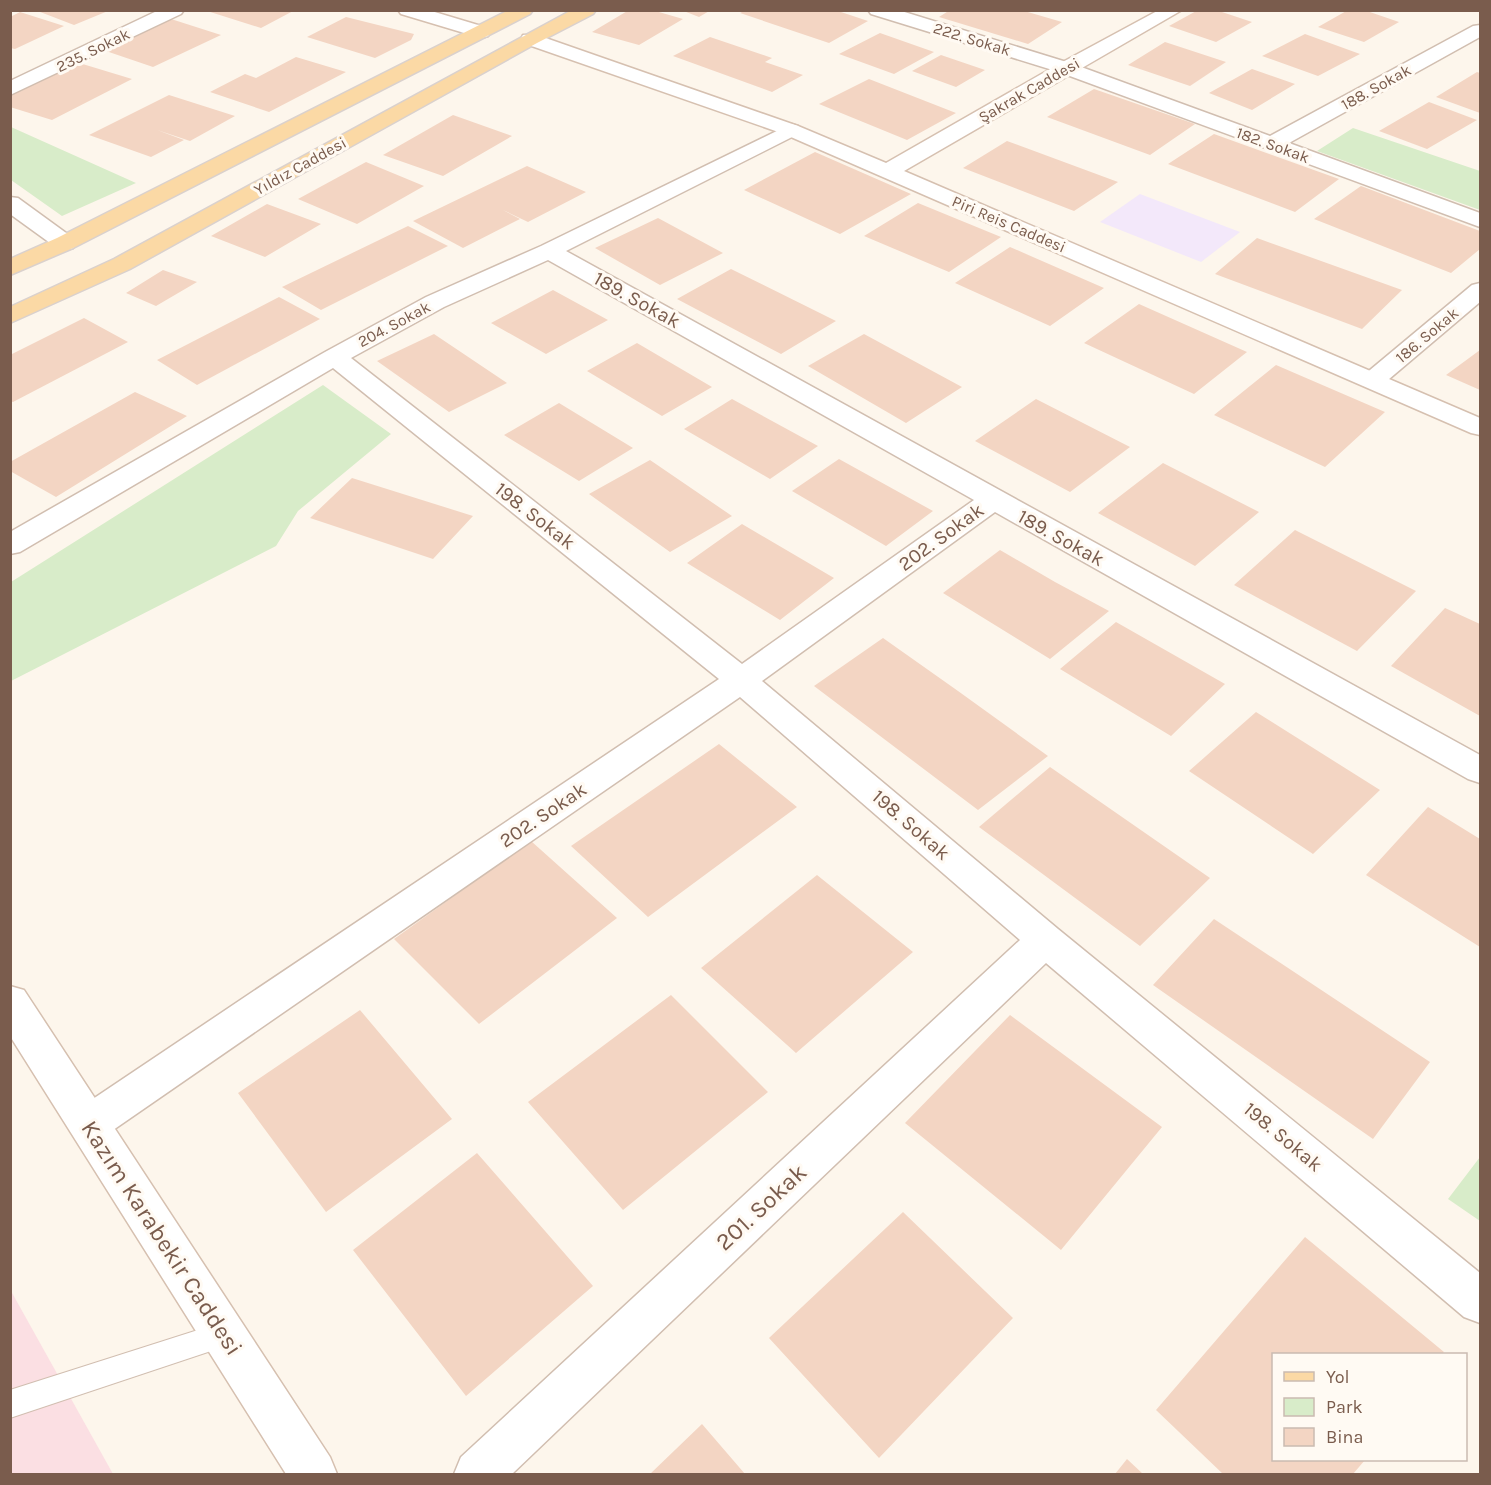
<svg xmlns="http://www.w3.org/2000/svg" width="1491" height="1485" viewBox="0 0 1491 1485" font-family="Karla,sans-serif">
<rect width="100%" height="100%" fill="#fdf6ec"/>
<path fill="#f3e8fa" d="M1140,194L1240,232L1201,262L1100,222Z"/>
<path fill="#fbdfe3" d="M11,1291L113,1474H11Z"/>
<path fill="#d8ecc9" d="M11,127L136,183L62,216L11,180Z
M1353,128L1480,171V210L1317,151Z
M323,385L391,434L298,511L276,546L11,681V582Z
M1480,1157V1221L1448,1199Z"/>
<path fill="#f3d5c3" d="M35,10H108V11L74,25Z
M204,10H295L261,28Z
M629,10H652L683,19L639,45L592,32Z
M681,10H711L699,17Z
M746,10H835L868,21L829,43L740,13Z
M950,10H1021L1062,22L1028,44L939,17Z
M1198,10H1216L1252,22L1216,42L1169,26Z
M1348,10H1364L1399,22L1364,42L1318,27Z
M20,12L64,26L15,49L10,48V17Z
M346,17L414,34L411,40L375,58L307,37Z
M171,19L221,35L153,67L103,50Z
M880,33L934,52L894,74L839,54Z
M1305,34L1360,54L1318,76L1262,56Z
M710,37L772,58L765,62L803,75L772,92L673,56Z
M1165,42L1226,62L1190,86L1128,65Z
M941,55L985,70L956,87L912,71Z
M296,57L346,72L269,112L210,92L245,74L256,78Z
M76,62L132,79L52,120L10,107V94Z
M1252,69L1295,84L1252,110L1209,93Z
M1477,72L1480,73V113L1436,97Z
M869,79L956,113L907,140L819,104Z
M1094,89L1195,124L1150,155L1047,117Z
M169,95L235,116L190,141L157,130L184,140L151,157L89,135Z
M1429,102L1477,120L1427,149L1379,131Z
M453,115L512,136L443,176L383,155Z
M1214,134L1339,179L1295,212L1168,164Z
M1007,141L1118,182L1074,211L963,168Z
M815,152L911,194L840,234L744,190Z
M366,162L424,186L357,224L298,199Z
M527,166L586,192L528,222L503,210L520,219L463,248L413,221Z
M1361,186L1480,231V249L1451,273L1314,219Z
M918,203L1001,237L949,272L864,236Z
M267,204L321,224L265,257L211,236Z
M658,218L723,253L660,285L595,248Z
M408,226L448,246L321,310L282,287Z
M1257,238L1402,290L1362,329L1215,274Z
M1010,247L1104,288L1050,326L955,283Z
M731,269L836,321L781,354L677,299Z
M163,270L197,282L156,306L126,293Z
M553,290L608,320L546,354L491,323Z
M279,297L320,319L197,385L157,360Z
M1139,304L1247,352L1194,394L1084,343Z
M84,318L128,342L13,402L10,401V355Z
M434,334L507,383L449,412L377,361Z
M864,334L962,387L906,423L808,366Z
M637,343L712,387L662,416L587,371Z
M1480,350V390L1446,375Z
M1276,365L1385,412L1325,467L1214,415Z
M135,392L187,416L56,497L10,471V462Z
M732,399L818,446L770,479L684,429Z
M1036,399L1130,447L1070,492L975,441Z
M559,403L633,448L579,481L504,435Z
M839,459L933,511L886,546L792,491Z
M650,460L732,516L670,552L589,494Z
M1163,463L1259,512L1195,566L1098,513Z
M352,478L473,516L433,559L310,518Z
M742,524L834,578L780,620L687,563Z
M1295,530L1416,591L1357,651L1234,585Z
M1000,550L1055,582L1109,611L1050,659L943,593Z
M1445,608L1480,624V716L1391,666Z
M1116,622L1225,684L1171,736L1060,669Z
M883,638L958,691L1048,756L978,810L814,686Z
M1256,712L1380,790L1313,854L1189,771Z
M719,744L797,807L648,917L571,846Z
M1050,767L1210,878L1140,946L979,827Z
M1428,807L1480,839V947L1366,875Z
M531,841L617,918L479,1024L394,939Z
M817,875L913,952L796,1053L701,968Z
M1214,919L1430,1062L1373,1139L1153,985Z
M671,995L768,1092L623,1210L528,1102Z
M360,1010L452,1119L326,1212L238,1093Z
M1010,1015L1162,1127L1061,1250L905,1123Z
M477,1153L593,1286L466,1396L353,1250Z
M903,1212L1013,1318L879,1458L769,1338Z
M1305,1237L1444,1352L1442,1354H1274V1460H1365L1353,1474H1223L1156,1410Z
M702,1424L745,1474H650Z
M1127,1459L1143,1474H1115Z"/>
<g fill="none" stroke-linecap="round" stroke-linejoin="round">
<defs>
<path id="lane" d="M223,1322L232,1326L236,1335L232,1344L10,1418V1390Z"/>
<path id="street" d="M159,10H184L181,14L10,95V81Z
M868,10H898L1073,64L1270,136L1473,26L1480,25V37L1289,143L1480,213V227L1059,72L871,14Z
M791,124L798,126L801,130L798,134L566,251L1480,755V783L1468,779L995,512L762,681L1058,929L1480,1273V1323L1464,1317L1046,963L512,1474H454L461,1457L1020,940L740,697L103,1137L89,1143L75,1137L69,1124L75,1111L719,679L333,368L20,552L10,554V532L325,352L426,297L541,246ZM548,260L974,500L742,664L351,358L444,307Z
M10,197L18,198L73,238L76,243L73,248L65,250L57,248L10,214Z
M1480,283V302L1382,385L1373,388L1364,385L1360,380L1364,375L1472,285Z"/>
<path id="secondary" d="M398,10H428L488,28L490,32L488,36L481,38L401,14Z
M1159,10H1182L904,171L1480,418V435L1471,433L784,134L523,43L521,39L523,35H537L798,126L886,163L1059,64Z
M10,986L24,990L330,1457L337,1474H286L10,1036Z"/>
<path id="primary" d="M509,10H533L530,14L73,248L10,275V259L57,238Z
M572,10H596L593,14L537,43L130,269L10,323V307L114,259Z"/>
</defs>
<use href="#lane" stroke="#d1beb0" stroke-width="2"/>
<use href="#street" stroke="#d1beb0" stroke-width="3"/>
<use href="#secondary" stroke="#d6c0b0" stroke-width="3"/>
<use href="#primary" stroke="#dad1cd" stroke-width="3"/>
<use href="#lane" fill="#fff" fill-rule="evenodd"/>
<use href="#street" fill="#fff" fill-rule="evenodd"/>
<use href="#secondary" fill="#fff" fill-rule="evenodd"/>
<use href="#primary" fill="#fbd9a5" fill-rule="evenodd"/>
</g>
<g text-anchor="middle" dominant-baseline="central" stroke-width="6" stroke-linejoin="round" paint-order="stroke">
<g font-size="16" fill="#7a5c4d" stroke="#fffaf3">
<text transform="translate(972 39) rotate(17)">222. Sokak</text>
<text transform="translate(93 50) rotate(-26)">235. Sokak</text>
<text transform="translate(1376 87) rotate(-29)">188. Sokak</text>
<text transform="translate(1029 90) rotate(-30)">Şakrak Caddesi</text>
<text transform="translate(1273 145) rotate(20)">182. Sokak</text>
<text transform="translate(300 166) rotate(-29)">Yıldız Caddesi</text>
<text transform="translate(1009 224) rotate(23)">Piri Reis Caddesi</text>
<text transform="translate(394 324) rotate(-28)">204. Sokak</text>
<text transform="translate(1427 335) rotate(-40)">186. Sokak</text>
</g>
<g font-size="20" fill="#7a5c4d" stroke="#fffaf3">
<text transform="translate(637 300) rotate(29)">189. Sokak</text>
<text transform="translate(535 516) rotate(38)">198. Sokak</text>
<text transform="translate(941 537) rotate(-36)">202. Sokak</text>
<text transform="translate(1061 538) rotate(29)">189. Sokak</text>
<text transform="translate(543 815) rotate(-34)">202. Sokak</text>
<text transform="translate(911 825) rotate(41)">198. Sokak</text>
<text transform="translate(1283 1137) rotate(40)">198. Sokak</text>
</g>
<g font-size="24" fill="#7a5c4d" stroke="#fffaf3">
<text transform="translate(761 1207) rotate(-43)">201. Sokak</text>
<text transform="translate(162 1238) rotate(57)">Kazım Karabekir Caddesi</text>
</g>
</g>
<rect width="1491" height="1485" fill="none" stroke="#7a5c4d" stroke-width="24"/>
<rect x="1272" y="1353" width="195" height="108" fill="#fffaf3" stroke="#cabbb1" stroke-width="1.5"/>
<rect x="1284" y="1372" width="30" height="9" fill="#fbd9a5" stroke="#cabbb1" stroke-width="1.5"/>
<text x="1326" y="1383" font-size="18" fill="#7a5c4d">Yol</text>
<rect x="1284" y="1398" width="30" height="18" fill="#d8ecc9" stroke="#cabbb1" stroke-width="1.5"/>
<text x="1326" y="1413" font-size="18" fill="#7a5c4d">Park</text>
<rect x="1284" y="1428" width="30" height="18" fill="#f3d5c3" stroke="#cabbb1" stroke-width="1.5"/>
<text x="1326" y="1443" font-size="18" fill="#7a5c4d">Bina</text>
</svg>
